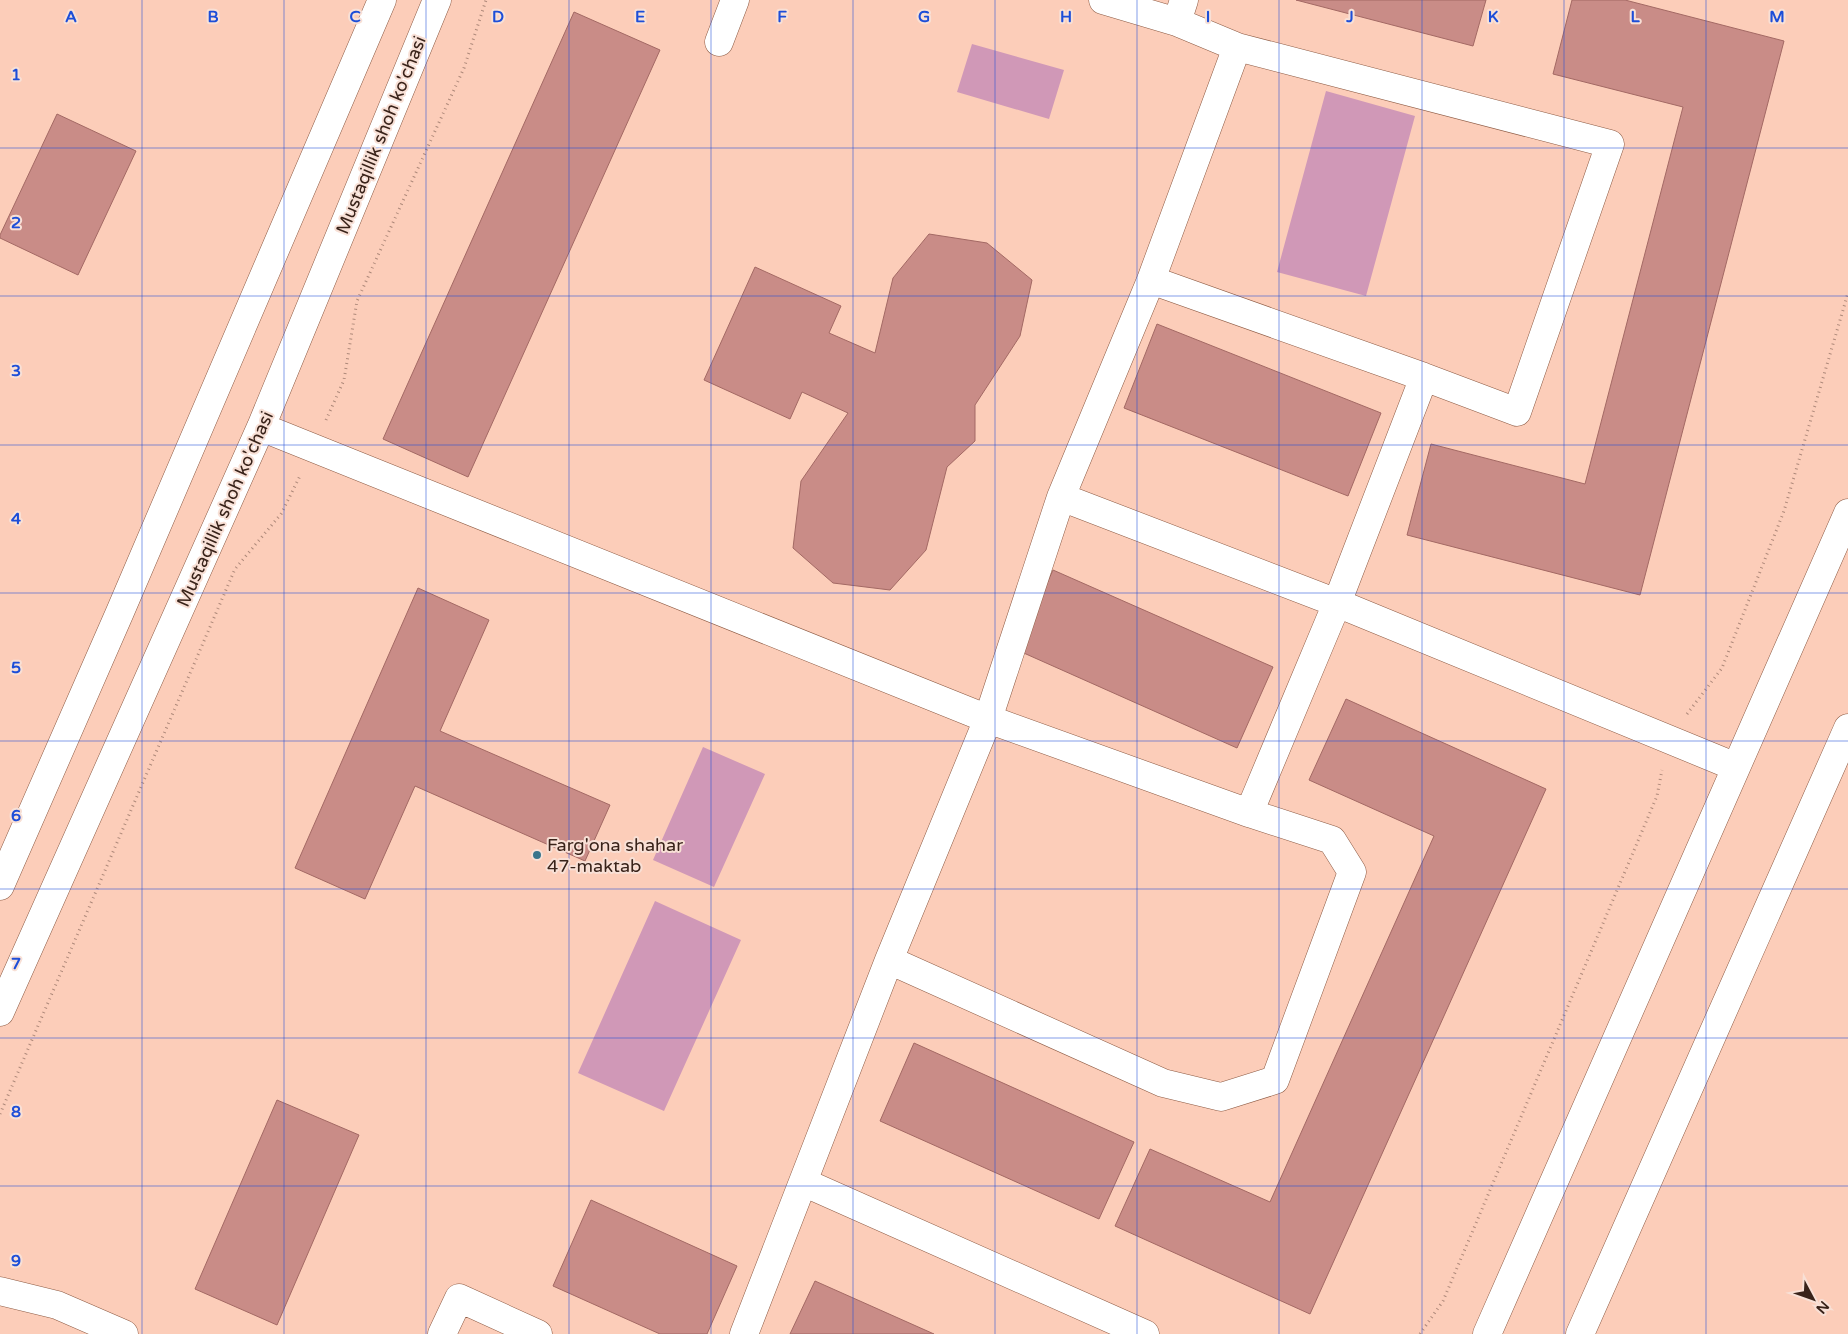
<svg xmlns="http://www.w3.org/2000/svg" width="1848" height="1334" viewBox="0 0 1848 1334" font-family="'Varela Round',sans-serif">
<rect width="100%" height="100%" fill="#fccdb9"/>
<path fill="#d098b7" d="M972,44L1064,70L1049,119L957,92Z
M1326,91L1415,116L1366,296L1277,272Z
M703,747L765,774L714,887L653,860Z
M655,901L741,940L664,1111L578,1073Z"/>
<path fill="#c98c87" stroke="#a36964" d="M1296,0H1486L1473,46Z
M1572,0H1625L1784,41L1640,595L1407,535L1431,444L1585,484L1683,107L1553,74Z
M574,12L660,50L468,477L383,439Z
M57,114L136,151L78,275L0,238V235Z
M929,234L987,243L1032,280L1020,336L975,405V441L947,467L926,550L890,590L833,583L793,548L801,481L848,413L802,392L790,419L704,380L755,267L841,306L829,333L875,353L893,278Z
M1157,324L1381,413L1348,496L1124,408Z
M1053,570L1273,667L1237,748L1017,650Z
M418,588L489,620L440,731L610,805L585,861L415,786L365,899L295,868Z
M1346,699L1546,789L1310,1314L1115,1226L1150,1149L1270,1202L1434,836L1309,780Z
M914,1043L1134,1142L1099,1219L880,1121Z
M277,1100L359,1135L277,1325L195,1289Z
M591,1200L737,1266L707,1334H660L553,1286Z
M815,1281L934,1334H790Z"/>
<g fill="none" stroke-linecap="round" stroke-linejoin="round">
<defs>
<path id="minor" d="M1103,0L1177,22
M1184,0L1177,22L1237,47L1151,280L1061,497L988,719L1249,813
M719,42L735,0
M1237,47L1610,144L1517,412L1424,377
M261,427L988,719L889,960L744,1334
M1061,497L1337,603L1736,767
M0,886L120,612L382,0
M889,960L1163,1083L1221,1097L1275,1080L1352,872L1332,840L1249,813L1337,603L1424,377L1151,280
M0,1012L261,427L437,0
M803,1182L1145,1334
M0,1291L57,1305L124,1334
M442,1334L459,1298L538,1334
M1487,1334L1848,513
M1580,1334L1848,728"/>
</defs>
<use href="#minor" stroke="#8d5b44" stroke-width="29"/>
<path stroke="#ae897a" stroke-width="3" stroke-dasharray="1 4" stroke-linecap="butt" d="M326,420L344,380L357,301L464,68L486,0
M1687,714L1722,668L1784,511L1848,293
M0,1114L235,569L281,514L300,476
M1420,1334L1443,1301L1657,796L1662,770"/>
<use href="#minor" stroke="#fff" stroke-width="28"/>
</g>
<path fill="none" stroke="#1d4ed8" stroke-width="1" stroke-opacity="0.55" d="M142,0V1334M284,0V1334M426,0V1334M569,0V1334M711,0V1334M853,0V1334M995,0V1334M1137,0V1334M1279,0V1334M1422,0V1334M1564,0V1334M1706,0V1334M0,148H1848M0,296H1848M0,445H1848M0,593H1848M0,741H1848M0,889H1848M0,1038H1848M0,1186H1848"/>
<circle fill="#39758c" stroke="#f8e0d6" stroke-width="2" cx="537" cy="855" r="5"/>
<g text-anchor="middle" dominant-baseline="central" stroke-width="4" stroke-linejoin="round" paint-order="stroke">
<g font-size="18" fill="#39231a" stroke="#f8e0d6">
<text transform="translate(381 135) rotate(-68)">Mustaqillik shoh ko'chasi</text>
<text transform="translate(225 509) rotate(-66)">Mustaqillik shoh ko'chasi</text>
</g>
<g font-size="18" fill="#39231a" stroke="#f8e0d6" text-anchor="start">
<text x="547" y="845">Farg'ona shahar<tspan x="547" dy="21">47-maktab</tspan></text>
</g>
</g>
<g font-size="16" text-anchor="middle" font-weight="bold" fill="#1d4ed8" stroke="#f8e0d6" stroke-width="4" stroke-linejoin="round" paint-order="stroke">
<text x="71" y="22">A</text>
<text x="213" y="22">B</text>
<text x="355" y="22">C</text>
<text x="498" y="22">D</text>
<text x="640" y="22">E</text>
<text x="782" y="22">F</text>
<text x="924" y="22">G</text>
<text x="1066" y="22">H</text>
<text x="1208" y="22">I</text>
<text x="1350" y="22">J</text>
<text x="1493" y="22">K</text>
<text x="1635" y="22">L</text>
<text x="1777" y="22">M</text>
<text x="16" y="80">1</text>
<text x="16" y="228">2</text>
<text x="16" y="376">3</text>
<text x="16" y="524">4</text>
<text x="16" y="673">5</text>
<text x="16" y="821">6</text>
<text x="16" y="969">7</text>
<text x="16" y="1117">8</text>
<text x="16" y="1266">9</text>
</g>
<g transform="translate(1813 1299) rotate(131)" stroke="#f8e0d6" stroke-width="4" paint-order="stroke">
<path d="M0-4L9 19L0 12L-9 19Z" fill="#39231a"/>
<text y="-8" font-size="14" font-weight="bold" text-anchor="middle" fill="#39231a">N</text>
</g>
</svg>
